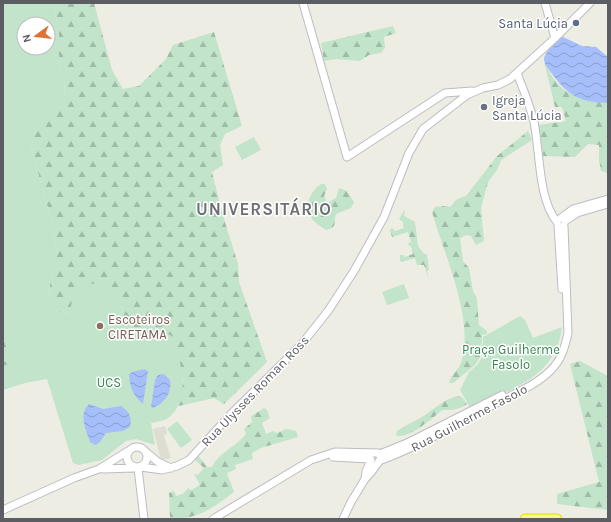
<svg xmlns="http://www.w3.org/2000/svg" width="611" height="522" viewBox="0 0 611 522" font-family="Karla,sans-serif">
<defs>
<pattern id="forest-firs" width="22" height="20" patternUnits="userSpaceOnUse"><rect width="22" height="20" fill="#c1e4ca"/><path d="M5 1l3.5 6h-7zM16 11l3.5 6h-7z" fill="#a0bca8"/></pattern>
<pattern id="water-waves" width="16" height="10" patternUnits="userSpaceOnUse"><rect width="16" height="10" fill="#a6bffa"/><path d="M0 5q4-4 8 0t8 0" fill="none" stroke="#8a9ece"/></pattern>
</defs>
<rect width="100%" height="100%" fill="#edede3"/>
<path fill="#ddddd2" d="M165,426L167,433L164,436L171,458L161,460L153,429Z"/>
<path fill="url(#forest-firs)" d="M53,3H94L112,70L123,89L139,86L166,59L173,45L214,32L242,126L225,134L220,145L223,165L212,172L223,216L238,264L239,282L267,362L224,404L214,398L179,406L183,380L173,337L163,332L140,333L125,320L121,306L73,298L70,313L59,312L49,301L50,280L57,254L51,219L31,148L36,128L65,101L64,80L59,60V31Z
M393,26L396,33L384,37L385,48L381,53L369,55L360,61L336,59L324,61L321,43Z
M544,61C558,94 576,99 608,103V173L601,171L599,159V145L588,144L575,157L543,156L539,125L566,121L562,107H555Z
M528,131L532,140L501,160L497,170L488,182L481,208L484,241L476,245L471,236L467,235L460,238L463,261L469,268L473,291L477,299L479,325L487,331V334L482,335V343L478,349L480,357L475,365L453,383H449C451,376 455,373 459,367C462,363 463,355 464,350C469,306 444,254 432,212L435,207L442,206L450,207L457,199L466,196L497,156Z
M321,184H325L327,189L324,196L327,203L336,198L339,188L347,191L354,202L351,208L336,214C333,223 338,228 326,230C322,227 316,224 313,220C303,209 309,192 321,184Z
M405,209L404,216L415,222L418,246L424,254H427L429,270L427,271L429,280L424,265H417L415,258L402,262L400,261V255H403L405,257L413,254L411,246H409L408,243L411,242L408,232L392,237L390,230L392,228L395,231L404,228L403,222L399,219Z
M3,339L14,363L3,366Z
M580,361L608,376V510L557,504V494L599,482L570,364Z
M461,396L467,404C459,410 452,410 442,410C434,417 407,441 396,435L397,431C406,425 416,421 425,415C437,407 446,397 461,396Z
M264,408L267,410L270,418L262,423L266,434L273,431L277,433L286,429L296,431L298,437L261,448L252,453L253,459L235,465L236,469L227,473L234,492C212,509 198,519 170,519L169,493L174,491L176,496L183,494L188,488L191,490L200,485L194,474L198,475L204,468L193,458L197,454L207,467H212C219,452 236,447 246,434L244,429L252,422L251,416Z"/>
<path fill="#c1e4ca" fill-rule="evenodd" d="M3,3H53L59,31V60L64,80L65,101L36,128L31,148L51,219L57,254L50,280L49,301L59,312L69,313L73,298L82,287L95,283L105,286L114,295L121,306L125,320L140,333L163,332L173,337C180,361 193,399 168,418C164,421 156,422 151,423L155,445L136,439L126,441L102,460L79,465L73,463L47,379L25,383L3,390V366L14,363L3,339ZM24,24H48V48H24Z
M254,137L261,150L242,160L235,147Z
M404,284L409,298L387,305L382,292Z
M520,316L525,320L533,338L562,327C556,378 512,388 471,409L460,390L469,372L477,365L482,357L480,348L483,343V337Z
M177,421L192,440L181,448L167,429Z"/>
<path fill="url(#water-waves)" d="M561,36L582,46L596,47L608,57V103C581,102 569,97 553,75C549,70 544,65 544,58C546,50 557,43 561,36Z
M144,369L148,371L143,404C133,395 130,388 129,375L132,372Z
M164,374L170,380C172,393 165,403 153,408L151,407L155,380L158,375Z
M89,404L103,409L121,406C130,412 132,418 130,427L123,431L106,433L100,442L95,445L90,442C86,429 78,415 89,404Z"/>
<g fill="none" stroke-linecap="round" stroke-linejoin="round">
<defs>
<path id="secondary" d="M303,3L347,157L445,93L472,91
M545,3L555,38
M517,73C523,89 530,105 534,122C540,151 538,199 557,222
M561,218L573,209L608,199
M565,221L577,213L608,204
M558,225L562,289
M127 457a10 10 0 1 1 20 0a10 10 0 1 1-20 0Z
M146,452L158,462L171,468
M380,454L407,443L502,395
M333,457L370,459
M379,461C420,446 457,424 495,404C513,394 535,386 550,371C561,361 565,347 568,333L564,226
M141,467L162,470L177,466L189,460L232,413L301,345L328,311L354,271L384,217L409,153L423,129L467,95L483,88L498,85L510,79L555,38L590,3
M138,468L144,519
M103,469L134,468
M3,510L74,478L99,469L128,451
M213,519L311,460L335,452L379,453L381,459C375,466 372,473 365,479
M343,519L351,502L365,479L366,471L371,460"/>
<path id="highway" d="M525,519H557"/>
</defs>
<use href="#secondary" stroke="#bcbdc4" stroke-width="9"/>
<use href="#highway" stroke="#e4db0c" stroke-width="11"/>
<use href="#secondary" stroke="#fff" stroke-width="7"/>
<use href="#highway" stroke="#f6f791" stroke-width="9"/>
</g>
<circle fill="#5c6f8a" stroke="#fff" stroke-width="1.5" cx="576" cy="23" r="4"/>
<circle fill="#6b7280" stroke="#fff" stroke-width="1.5" cx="484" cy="107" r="4"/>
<circle fill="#8d6e63" stroke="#fff" stroke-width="1.5" cx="100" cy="326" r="4"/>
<g text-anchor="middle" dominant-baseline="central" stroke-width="3" stroke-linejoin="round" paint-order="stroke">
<g font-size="13" fill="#4e5e75" stroke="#fff" text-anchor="end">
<text x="568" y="23">Santa Lúcia</text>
</g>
<g font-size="13" fill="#5b616d" stroke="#fff" text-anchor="start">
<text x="492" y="100">Igreja<tspan x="492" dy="15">Santa Lúcia</tspan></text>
</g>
<g font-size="13" fill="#785e54" stroke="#fff" text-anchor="start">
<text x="108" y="319">Escoteiros<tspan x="108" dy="15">CIRETAMA</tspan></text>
</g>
<g font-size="13" fill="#3a8451" stroke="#fff">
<text x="511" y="349">Praça Guilherme<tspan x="511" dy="15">Fasolo</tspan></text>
<text x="109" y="382">UCS</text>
</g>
<g font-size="13" fill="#5b5d63" stroke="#fff">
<text transform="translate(255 391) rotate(-46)">Rua Ulysses Roman Ross</text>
<text transform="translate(469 418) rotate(-28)">Rua Guilherme Fasolo</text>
</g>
<g font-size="17" font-weight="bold" letter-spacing="1" fill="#6d6f75" stroke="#fff">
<text x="264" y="209">UNIVERSITÁRIO</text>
</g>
</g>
<rect width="611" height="522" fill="none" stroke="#5b5d63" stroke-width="8"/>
<g transform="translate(36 36) rotate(255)"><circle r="19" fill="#ffffff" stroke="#bdbec1"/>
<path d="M0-3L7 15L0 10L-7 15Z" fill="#e07137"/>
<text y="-6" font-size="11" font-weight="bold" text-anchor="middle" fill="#5b5d63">N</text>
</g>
</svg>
